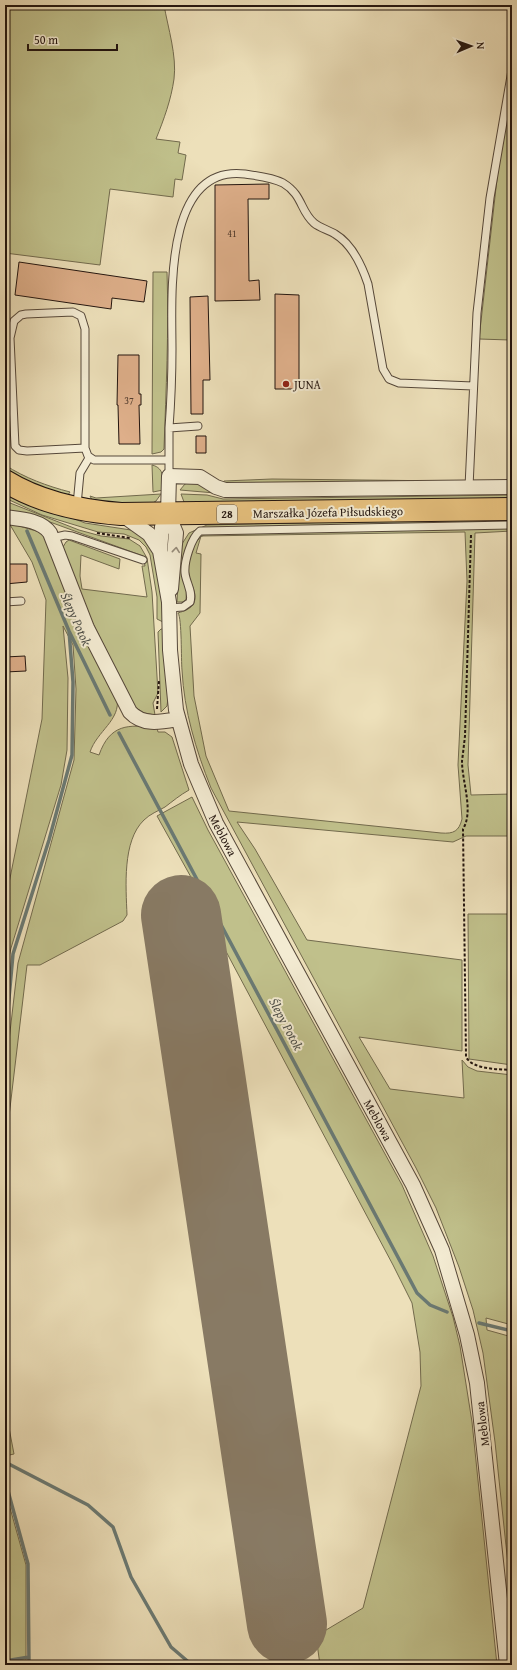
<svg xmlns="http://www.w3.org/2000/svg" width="517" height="1670" viewBox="0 0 517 1670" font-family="'Gentium Book Plus',serif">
<rect width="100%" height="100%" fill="#ede0ba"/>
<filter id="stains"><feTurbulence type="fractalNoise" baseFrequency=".005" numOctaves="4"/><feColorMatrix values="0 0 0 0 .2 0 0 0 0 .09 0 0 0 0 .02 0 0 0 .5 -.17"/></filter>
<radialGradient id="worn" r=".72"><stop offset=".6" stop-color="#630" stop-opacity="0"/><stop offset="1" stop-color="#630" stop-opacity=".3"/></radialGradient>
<path fill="#c0c08b" stroke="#726a4d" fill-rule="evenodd" d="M5,5H164C168,28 177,56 174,79C171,100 164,119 156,139L180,142L178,153L186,155L182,180L175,179L173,197L110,189L100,265L5,253Z
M512,88V321L510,340L479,339L498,170Z
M153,272H167C169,331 166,390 164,449L161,452L152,454Z
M5,465C25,478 47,486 70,492L68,495L40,487L5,470Z
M152,465C165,468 163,480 163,490L153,492Z
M272,479L453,481L229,485L223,483L224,481Z
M194,481L215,493L180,490L185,484Z
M5,492L85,523L131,530L140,534L153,548L162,599L163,622L157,619V597L150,555L146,547L139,540L124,534L98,532L42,515L5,498Z
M161,494L156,501L151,504L117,503L92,500L90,496L96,498Z
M181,494L207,495L223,499L512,495V501L188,504L184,502Z
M5,501L79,530L101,536L129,539L140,546L147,558L152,592L158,693L153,703L155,715L144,713L133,706L85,607L63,547L66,542L69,540L120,559L119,569L81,555L80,576L82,589L147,597L142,566H145L143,556L39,518L5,510Z
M512,518V522L202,528L189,543L186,600L183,602H177L180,547L189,533L207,525Z
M9,523L43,533L117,698C121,720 97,731 90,752L99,755C110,724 128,724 157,728L158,732H165L172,737L189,790C180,795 173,801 165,807C158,811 150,814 144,820C122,841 126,887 127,915L123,921L40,965H27L5,1150V1075L18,963L74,760L76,689L73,645L63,626L68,678L67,750L61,785L11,948L5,974V903L42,719L46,600L32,562Z
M512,528V531L475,533L468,765L471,795L512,794V836H466L453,842L237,822L255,849L307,940L462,960V1051L359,1037L390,1089L464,1098L462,1060L468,1067L477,1071L512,1075V1325L486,1318L487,1330L512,1337V1602L495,1442L483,1353L473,1310L459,1267L436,1208L416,1168L211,788C196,750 184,711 182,670C181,660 182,618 178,613C184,611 191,609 194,603C198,593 190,584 189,575C186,561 193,539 206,534ZM465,532L467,581L458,765L462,819C459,831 454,834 441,833L229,811L206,756L194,696L190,626L200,613L201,554L196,553L201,536Z
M161,629H163L168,698L167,706L161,712L158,632Z
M192,797L208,830L402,1185L433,1256L453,1317L460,1346L472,1422L497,1665H320L316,1636L363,1608L421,1386L420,1352L412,1303L393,1265L213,927L212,915L157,816Z
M468,914H512V1065L469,1059Z
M5,1407L14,1454L5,1456Z
M5,1490L26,1565V1665H5Z"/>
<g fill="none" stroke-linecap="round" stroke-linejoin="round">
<path stroke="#6a7973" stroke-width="3.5" d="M27,531L69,631L110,715
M119,733L417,1293L430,1305L447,1312
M5,1042L13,954L49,840L72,755L73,682L69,631
M479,1323L512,1331
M5,1462L88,1505L113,1527L131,1577L171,1647L192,1665
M5,1480L28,1564L29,1665
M5,1661L29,1657"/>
<path stroke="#887a64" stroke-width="80" d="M181,915L287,1624"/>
</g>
<path fill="#deaf8a" stroke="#23150f" d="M269,184V199H248L249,281L259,280L260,300L215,301V185Z
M19,262L147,281L144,302L112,298L111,309L15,295Z
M275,294L299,295V389H275Z
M208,296L210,380H203V414H191L190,297Z
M118,355H139V394H141V405H139L140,444H119L118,405H117Z
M196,436H206V453H196Z
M5,564H27V582L5,584Z
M25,656L26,671L5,672V657Z"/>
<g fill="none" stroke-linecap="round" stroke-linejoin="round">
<defs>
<path id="service" d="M169,428C171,401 172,375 172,349C172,298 163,164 245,174C257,176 271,177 283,183C303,195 300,211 314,223C320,228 329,230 335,234C352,244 362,266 368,284L383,369L389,379L399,383L473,386
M85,448L27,451L19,450L15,446L10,338L14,321L21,315L26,314L73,312L81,316L85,329V448L88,456L94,460H169V476
M169,460V428L198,426
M469,487L477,313L490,198L512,70
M77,505L80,473L89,458
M52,538L65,535L72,536L143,560
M5,602L21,601
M169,608L183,607L190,602C193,591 186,583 185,573C184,562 191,538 200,531L512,525"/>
<path id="minor" d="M121,514L149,534L160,551L169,602L170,650L176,710L191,764L216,823L413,1185L442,1250L467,1335L477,1383L507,1665
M5,517C20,519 41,520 50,533L87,628L130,712C143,726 161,722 178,719
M160,550L162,527L168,514
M171,589L176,533L168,514L169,476L200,477L216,487L225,490L512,487"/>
<path id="primary" d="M5,481C39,502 81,511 121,514L512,509"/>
</defs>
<use href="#service" stroke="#56483a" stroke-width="9"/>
<use href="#minor" stroke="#56483a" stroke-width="16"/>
<use href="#primary" stroke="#23150f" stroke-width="24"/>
<path stroke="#23150f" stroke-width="2" stroke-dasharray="3 2" stroke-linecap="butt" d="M97,533L130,538
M471,535L465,736C464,745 463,753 462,761C462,782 474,811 463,829L466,1057C473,1070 499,1069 512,1070
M157,709L159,681"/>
<use href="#service" stroke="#f3ebd2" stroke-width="7"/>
<use href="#minor" stroke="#f3ebd2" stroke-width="14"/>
<use href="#primary" stroke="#e6c07d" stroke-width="22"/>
</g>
<defs><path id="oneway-chevron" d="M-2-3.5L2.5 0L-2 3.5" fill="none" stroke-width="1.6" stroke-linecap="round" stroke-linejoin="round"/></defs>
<use stroke="#958b7a" href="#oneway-chevron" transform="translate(176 550) rotate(-84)"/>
<circle fill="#8f2418" stroke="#f3ebd2" stroke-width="1.5" cx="286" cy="384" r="4"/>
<g text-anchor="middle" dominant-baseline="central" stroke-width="4" stroke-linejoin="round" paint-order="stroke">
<g font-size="10" fill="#523c2e">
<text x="232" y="233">41</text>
<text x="129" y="400">37</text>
</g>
<rect fill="#f3ebd2" stroke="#61554a" stroke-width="1" x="217" y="505" width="20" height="18" rx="3"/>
<g font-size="11" font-weight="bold" fill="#23150f">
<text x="227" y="514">28</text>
</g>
<g font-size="12" fill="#23150f" stroke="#f3ebd2" text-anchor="start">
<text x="294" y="384">JUNA</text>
</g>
<g font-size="12" fill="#23150f" stroke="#f3ebd2">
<text transform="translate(328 512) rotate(-1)">Marszałka Józefa Piłsudskiego</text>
<text transform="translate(223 835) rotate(62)">Meblowa</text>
<text transform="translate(378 1120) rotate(61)">Meblowa</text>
<text transform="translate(482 1424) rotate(-97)">Meblowa</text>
</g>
<g font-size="13" font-style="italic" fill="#4d4f49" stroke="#f3ebd2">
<text transform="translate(76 619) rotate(66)">Ślepy Potok</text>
<text transform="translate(286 1024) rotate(62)">Ślepy Potok</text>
</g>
</g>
<rect width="517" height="1670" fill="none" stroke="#ede0ba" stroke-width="20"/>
<rect x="6" y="6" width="505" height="1658" fill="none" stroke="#23150f" stroke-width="2"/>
<rect x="10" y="10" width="497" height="1650" fill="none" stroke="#23150f"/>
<g transform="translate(471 46) rotate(88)" stroke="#f3ebd2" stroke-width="3" paint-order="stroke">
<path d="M0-3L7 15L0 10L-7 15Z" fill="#23150f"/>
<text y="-6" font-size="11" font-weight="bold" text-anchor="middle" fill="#23150f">N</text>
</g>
<path d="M28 44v6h89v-6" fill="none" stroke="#23150f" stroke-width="2"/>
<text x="34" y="44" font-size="12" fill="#23150f" stroke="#f3ebd2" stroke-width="3" paint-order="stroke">50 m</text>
<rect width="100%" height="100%" filter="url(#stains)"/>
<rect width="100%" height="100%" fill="url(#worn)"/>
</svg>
